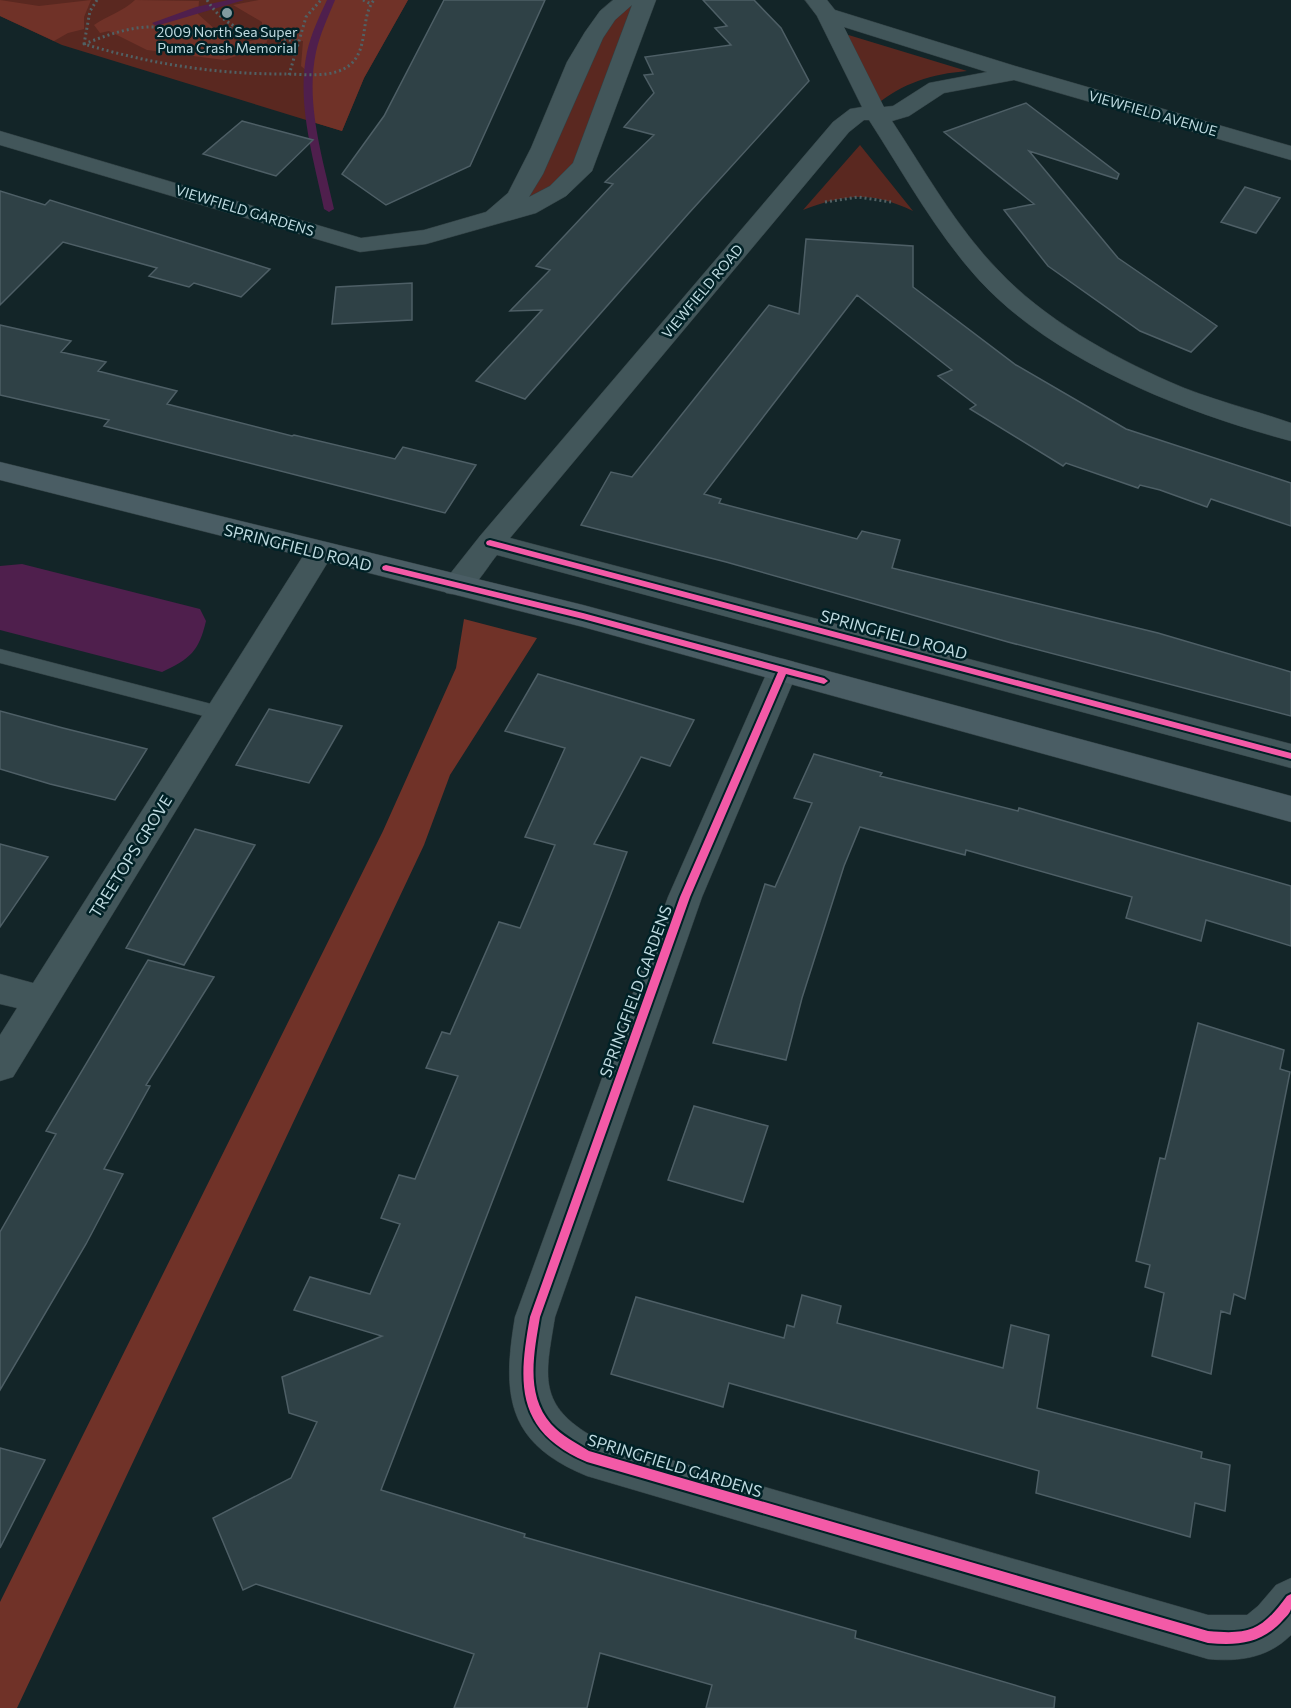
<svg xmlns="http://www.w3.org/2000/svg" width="1291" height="1708" viewBox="0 0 1291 1708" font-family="Commissioner,sans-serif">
<rect width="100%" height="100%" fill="#132528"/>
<path fill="#5a2820" d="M0,0H408L364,78L342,131L62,45L0,16Z
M645,0L584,166L527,208L517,197L616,6Z
M832,30L967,71C932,74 902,83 875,106Z
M860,145L913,211C871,191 845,194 803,210Z"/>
<path fill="#703228" d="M0,0L39,6L91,0L84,17V29L68,33L54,41L0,16Z
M135,0L199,1L198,14L218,32L241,43L255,40L262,30V22L233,5L259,0H408L364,78L342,131L309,121L308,72L301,66L303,41L268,38L265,47L224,60L147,50L109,31L100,33L94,25C107,16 124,11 135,0Z
M464,619L537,638L450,775L424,845L17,1708H0V1602L383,831L456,668Z"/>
<path fill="#4f1f4d" d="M22,564L200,609L206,621C199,651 190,659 162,672L0,630V566Z"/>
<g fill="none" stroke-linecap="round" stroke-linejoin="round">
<path fill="#4f1f4d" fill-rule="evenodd" d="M228,0H244L156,26L152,23L196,7Z
M327,0H335C328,17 320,34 316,52C305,104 323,159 334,209L329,212L324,209C314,159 296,104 307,52C311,34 319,17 327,0Z"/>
</g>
<path fill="#2f4146" stroke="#4e5f66" stroke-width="1.5" d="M444,0H545L470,166L386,205L342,174L384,116Z
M703,0H754L781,28L809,81L689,213L525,399L476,381L542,310L510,311L550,270L536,266L613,184L605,182L654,135L624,127L654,93L644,75L653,74L645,57L731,45L715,28L727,26Z
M1026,103L1119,174L1117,179L1029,151L1118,258L1217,326L1191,352L1140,331L1048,266L1004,210L1034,204L944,132Z
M242,121L313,140L276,176L203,154Z
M1245,187L1280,198L1256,233L1221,222Z
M0,191L45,205L50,200L270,269L241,297L194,283L189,287L149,276L157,268L63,242L0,305Z
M806,239L913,246V287L1016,365L1126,429L1291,483V526L1211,499L1207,507L1160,490L1140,485L1138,488L1066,463L1063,466L970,409L976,405L938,376L952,370L857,295L704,494L721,499L719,503L857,539L862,531L900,540L892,568L1158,633L1291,672V716L1008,642L726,562L581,525L611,472L632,477L769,305L799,314Z
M412,283V320L332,324L336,287Z
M0,325L71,341L61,352L106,362L98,371L177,391L167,404L292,436L294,435L395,459L403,447L476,465L445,513L104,426L109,420L0,395Z
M538,674L694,720L670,766L641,757L594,844L627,852L381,1490L525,1534L524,1537L856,1631L855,1638L1055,1697L1054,1708H706L712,1685L600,1653L587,1708H454L474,1654L256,1584L243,1590L213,1518L291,1478L317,1422L289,1413L282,1377L382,1336L294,1310L310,1277L370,1294L400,1224L381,1218L399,1175L415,1179L458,1076L426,1068L442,1032L450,1034L499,922L520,928L555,845L525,837L565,748L505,731Z
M269,709L342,726L309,783L236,765Z
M0,711L63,728L147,749L115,800L50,784L0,769Z
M814,754L882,773L880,776L1018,811L1019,808L1291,886V946L1206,920L1201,941L1126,918L1132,897L966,850L965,855L860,827L844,866L802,998L786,1060L713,1043L765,884L775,887L812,803L794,798Z
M195,829L255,845L184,965L126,948Z
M0,844L48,857L0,927Z
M148,960L214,977L146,1085L150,1086L104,1169L123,1174L86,1244L0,1390V1232L56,1134L46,1131Z
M1198,1023L1284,1050L1280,1069L1290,1072L1245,1299L1234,1294L1230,1314L1221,1311L1211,1374L1152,1356L1164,1293L1145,1287L1150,1265L1136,1261L1160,1158L1165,1159Z
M694,1106L768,1126L743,1202L668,1180Z
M802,1295L841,1306L837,1323L1003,1368L1011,1325L1049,1335L1037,1408L1202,1452L1201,1458L1230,1465L1225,1511L1195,1503L1190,1537L1036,1493L1039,1471L729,1383L723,1407L611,1374L636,1297L784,1338L787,1325L794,1327Z
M0,1448L45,1460L0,1548Z"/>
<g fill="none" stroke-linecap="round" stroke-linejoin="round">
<defs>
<path id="lane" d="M0,649L219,706L226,708L229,713L226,718L219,720L0,663Z"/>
<path id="street" d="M613,0H656L592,171L566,196L536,213L426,244L360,252L0,145V131L361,238L424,230L486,212L508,193L531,148L567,62L585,32L600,11ZM632,5L573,163L550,186L529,197L543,174L603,38L615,20Z
M805,0H827L835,10L1015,66L1291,146V160L1014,80L944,93L909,116L892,121C925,171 956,227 998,270C1044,319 1109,355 1170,382C1208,399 1251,409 1291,423V441C1186,413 1055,362 980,281C936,233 904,174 869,120H864L849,132L510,538L1291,744V768L497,555C483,572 471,600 446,593L441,586L446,579L480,536L833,122L850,109L862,107L817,16ZM844,27L987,72L929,83L893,106L884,107Z
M320,542L330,545L334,552L13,1077L0,1081V1035L17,1008L0,1004V974L33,983L310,545Z
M783,659L794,662L798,670L702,897L555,1317C545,1377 537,1405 595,1438L1208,1615H1247L1258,1606L1276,1585L1291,1578V1635C1268,1658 1239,1662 1208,1659L587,1476C506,1443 502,1395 515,1317L668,897L768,670L772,662Z"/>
<path id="secondary" d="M0,462L583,605L1291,796V822L583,627L0,480Z"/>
</defs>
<use href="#lane" stroke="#303f42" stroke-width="1"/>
<use href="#street" stroke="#303f42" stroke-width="1"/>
<use href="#secondary" stroke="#303f42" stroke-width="1"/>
<path stroke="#516164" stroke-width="3" stroke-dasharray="2 3" stroke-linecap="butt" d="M97,0L90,11L84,44C151,64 214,74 284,74C305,74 334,79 351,64C369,47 360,18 374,0
M207,0C228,33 260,37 297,41
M363,0L371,4
M84,44C105,36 128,27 151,27C184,27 198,44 232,28
M289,75L306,17L321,0
M825,202L858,197L891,202"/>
<use href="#lane" fill="#42565a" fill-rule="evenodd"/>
<use href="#street" fill="#42565a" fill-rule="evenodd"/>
<use href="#secondary" fill="#4a5d64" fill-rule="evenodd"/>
<defs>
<path id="cycleway" d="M490,540L1291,753V759L487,545L486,543L487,541Z
M386,565L583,613L824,678L828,681L824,684L786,674L690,897L540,1317C534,1353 525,1394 551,1424C562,1436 576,1443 589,1451L1208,1631C1250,1635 1262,1630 1287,1596L1291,1594C1291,1598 1291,1604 1291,1609C1290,1613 1286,1617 1283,1620C1262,1644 1237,1646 1208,1643L587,1462C515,1431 518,1383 530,1317L680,897L778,672L583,619L383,570L382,568L383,566Z"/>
</defs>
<use href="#cycleway" stroke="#012126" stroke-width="4"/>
<use href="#cycleway" fill="#f35aa7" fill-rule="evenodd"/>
</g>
<circle fill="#829ba0" stroke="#012126" stroke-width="2" cx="227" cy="13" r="6"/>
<g text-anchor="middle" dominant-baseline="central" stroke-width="5" stroke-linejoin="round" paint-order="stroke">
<g font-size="14" fill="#bedae0" stroke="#012126">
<text x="227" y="31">2009 North Sea Super<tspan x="227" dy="16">Puma Crash Memorial</tspan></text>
</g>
<g font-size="14" fill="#bedae0" stroke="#012126">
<text transform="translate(1153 113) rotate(16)">VIEWFIELD AVENUE</text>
<text transform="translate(245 210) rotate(17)">VIEWFIELD GARDENS</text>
<text transform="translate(702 291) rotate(-50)">VIEWFIELD ROAD</text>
</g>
<g font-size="16" fill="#bedae0" stroke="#012126">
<text transform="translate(298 547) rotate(14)">SPRINGFIELD ROAD</text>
<text transform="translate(894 634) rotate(15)">SPRINGFIELD ROAD</text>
<text transform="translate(130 856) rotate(-58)">TREETOPS GROVE</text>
<text transform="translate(635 991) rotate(-70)">SPRINGFIELD GARDENS</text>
<text transform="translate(675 1465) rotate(17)">SPRINGFIELD GARDENS</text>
</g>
</g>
</svg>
